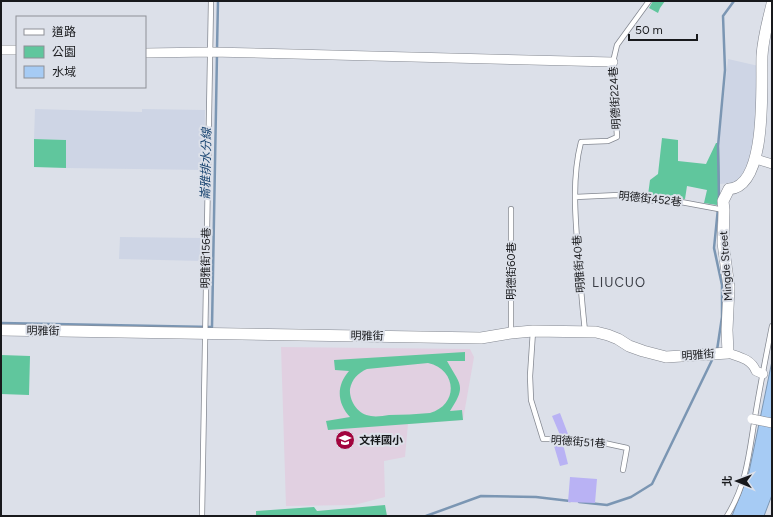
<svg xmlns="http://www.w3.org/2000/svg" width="773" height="517" viewBox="0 0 773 517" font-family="Figtree,'Noto Sans TC',sans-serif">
<rect width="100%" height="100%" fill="#dce0e9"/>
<path fill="#ced5e5" d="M728,59L763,67L762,117L743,182L720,184L719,143Z
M35,109L142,112V109L205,110L204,170L66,168V140L34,139Z
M120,237L202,238V261L119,259Z"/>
<path fill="#e1d0e1" d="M281,347L470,349L474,357L463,420L408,424L405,457L384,461L385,497L354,505L286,506Z"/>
<path fill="#60c69d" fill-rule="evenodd" d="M653,1H665L660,8L658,13L649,8Z
M662,138L678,140V161L706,164L716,143H719L720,184L717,205L704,203L707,190L687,186L685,199L648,195L650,180L658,174Z
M34,139L66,140V168L34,167Z
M465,352V361H447C460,385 467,385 450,411L462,410L463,420L328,430L326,421L350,417C337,403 336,386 349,371L335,370L334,360ZM428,363C457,369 459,405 430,413C416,414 403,415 389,415C383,416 376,417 371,416C358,415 349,401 350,389C352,379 358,373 367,369Z
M1,355L30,356L29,395L1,394Z
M385,505L387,516H256V511L314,507L317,511Z"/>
<path fill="#a6cbf4" stroke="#7b96b3" d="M772,361V495L764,516H732L749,472Z"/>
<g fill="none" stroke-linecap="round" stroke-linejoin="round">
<path stroke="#7b96b3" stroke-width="2.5" d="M217,49L218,1
M719,199L718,146L725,70L723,16L734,1
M1,323L212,327L217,54
M717,350L722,317V285L714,248L718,208
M579,502L607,505L631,497L652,484L713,358
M426,516L481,496L536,497L570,501"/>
</g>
<path fill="#b9b2f4" d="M560,413L568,434L566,435H560L552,416Z
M563,444L568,464L560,466L554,446Z
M570,477L597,479L595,503L568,502Z"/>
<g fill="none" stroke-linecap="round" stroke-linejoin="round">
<defs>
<path id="service" d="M575,197L619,195L647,200L681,202L724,210
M511,209V333
M533,331L530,376L531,400L543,439H568L575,442L590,440L627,448L623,470
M585,331C582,304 580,278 578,252C575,215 572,177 581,142L608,141L617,137L613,62L617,45L649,1
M202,516L211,1
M727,516C747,484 749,453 755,417C760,386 766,356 772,326"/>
<path id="minor" d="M1,50H17
M145,53L211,52L613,62
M756,159L772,164
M728,353C740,357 751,359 756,371L763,374"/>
<path id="tertiary" d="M1,330L481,338L511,333L533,331L596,332L608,335L618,339L629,346L643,351L666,357L728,353L727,330L729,287L723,243L724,210L723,201L729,189C768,187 761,83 762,56C763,38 768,21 772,4"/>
</defs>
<use href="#service" stroke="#848891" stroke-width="6"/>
<use href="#minor" stroke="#848891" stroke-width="10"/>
<use href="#tertiary" stroke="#848891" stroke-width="12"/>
<use href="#service" stroke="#fff" stroke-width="4.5"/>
<use href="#minor" stroke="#fff" stroke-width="9"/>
<use href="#tertiary" stroke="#fff" stroke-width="11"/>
<defs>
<path id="minor-bridge" d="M752,419L772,423"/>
</defs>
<use href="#minor-bridge" stroke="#848891" stroke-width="10" stroke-linecap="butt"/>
<use href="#minor-bridge" stroke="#fff" stroke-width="9"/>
</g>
<defs>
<symbol id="school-disc" viewBox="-11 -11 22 22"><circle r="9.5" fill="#a2043e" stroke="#dce0e9"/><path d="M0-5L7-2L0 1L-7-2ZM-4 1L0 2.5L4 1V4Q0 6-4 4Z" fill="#fff"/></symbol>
</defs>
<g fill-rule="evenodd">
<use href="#school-disc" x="334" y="429" width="22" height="22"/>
</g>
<g text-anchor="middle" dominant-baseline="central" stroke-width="4" stroke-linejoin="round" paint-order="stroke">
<g font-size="11" fill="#18191c" stroke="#dce0e9">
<text transform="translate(615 98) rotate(-93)">明德街224巷</text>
<text transform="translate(650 199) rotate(6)">明德街452巷</text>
<text transform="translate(206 258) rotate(-89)">明雅街156巷</text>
<text transform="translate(579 264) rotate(-94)">明雅街40巷</text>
<text transform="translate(726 266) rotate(-94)">Mingde Street</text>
<text transform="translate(511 271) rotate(-90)">明德街60巷</text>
<text transform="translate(43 331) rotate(1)">明雅街</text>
<text transform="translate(367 336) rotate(1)">明雅街</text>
<text transform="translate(698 355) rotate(-4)">明雅街</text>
<text transform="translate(578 442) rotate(4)">明德街51巷</text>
</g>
<g font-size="11" font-weight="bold" fill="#18191c" stroke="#dce0e9" text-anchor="start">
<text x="359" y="440">文祥國小</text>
</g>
<g font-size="12" font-style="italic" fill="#1b4672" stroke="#dce0e9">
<text transform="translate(206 164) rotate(-89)">崙雅排水分線</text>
</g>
<g font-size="13" letter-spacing="1" fill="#393c44" stroke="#dce0e9">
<text x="619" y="282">LIUCUO</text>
</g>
</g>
<rect width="773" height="517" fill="none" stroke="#18191c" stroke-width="4"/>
<rect x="16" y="16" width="130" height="72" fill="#dce0e9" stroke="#8e9097"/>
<rect x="24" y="29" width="20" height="6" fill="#ffffff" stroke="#8e9097"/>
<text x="52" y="36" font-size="12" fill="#18191c">道路</text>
<rect x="24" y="46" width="20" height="12" fill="#60c69d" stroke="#8e9097"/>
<text x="52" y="56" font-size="12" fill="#18191c">公園</text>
<rect x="24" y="66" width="20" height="12" fill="#a6cbf4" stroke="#8e9097"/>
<text x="52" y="76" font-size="12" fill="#18191c">水域</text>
<g transform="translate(737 481) rotate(271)" stroke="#dce0e9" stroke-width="3" paint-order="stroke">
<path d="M0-3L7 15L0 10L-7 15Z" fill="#18191c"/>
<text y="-6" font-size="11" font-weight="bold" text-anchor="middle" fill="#18191c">北</text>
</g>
<path d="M629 34v6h68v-6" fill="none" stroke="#18191c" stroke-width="2"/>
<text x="635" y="34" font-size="12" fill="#18191c" stroke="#dce0e9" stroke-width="3" paint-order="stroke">50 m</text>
</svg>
